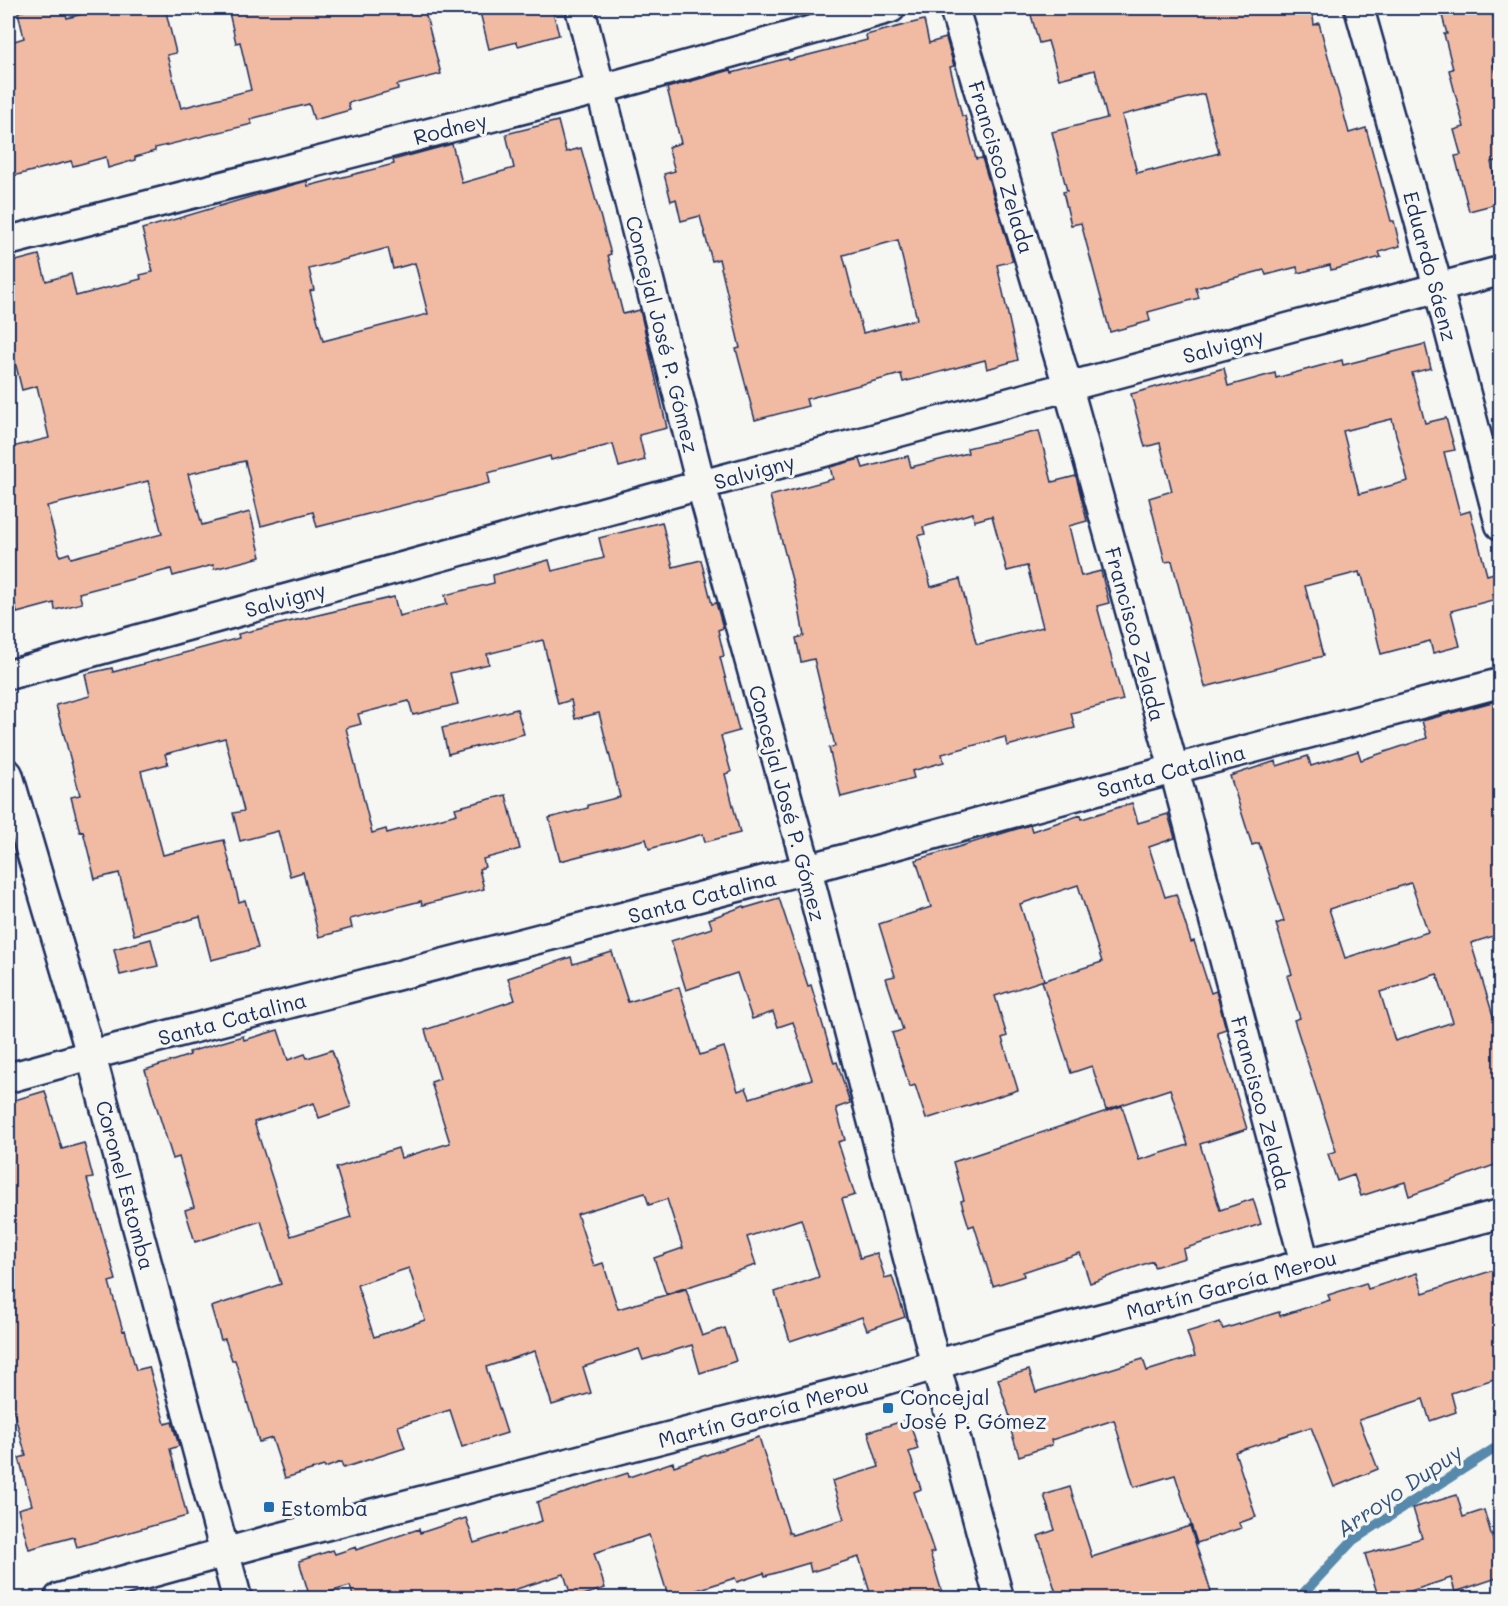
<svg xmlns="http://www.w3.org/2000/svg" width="1508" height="1606" viewBox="0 0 1508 1606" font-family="Mali,sans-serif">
<rect width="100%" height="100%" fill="#f6f6f2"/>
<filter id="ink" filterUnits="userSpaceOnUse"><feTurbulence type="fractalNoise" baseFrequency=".0167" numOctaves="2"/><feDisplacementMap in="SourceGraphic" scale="12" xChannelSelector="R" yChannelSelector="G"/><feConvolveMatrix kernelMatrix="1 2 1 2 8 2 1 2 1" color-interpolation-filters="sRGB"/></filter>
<g filter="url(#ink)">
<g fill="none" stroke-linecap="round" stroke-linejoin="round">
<path stroke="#5789ab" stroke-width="10" d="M1299,1598L1353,1540L1500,1445"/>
</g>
<path fill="#f1bba3" stroke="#1b2f5e" stroke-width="1.5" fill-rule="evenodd" d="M36,8H64L67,18L105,8H165L176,53L167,55L181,108L251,90L240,42L236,43L228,8H424L441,74L397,85L398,89L348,103L350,110L314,120L309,104L250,119L252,124L155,148V151L135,157V160L108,168L106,157L73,166L71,161L13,176L8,153V131L15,129L8,98V43L24,38L18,12Z
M479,8H552L559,35L518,46L517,42L489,49Z
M1029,8H1312L1314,25L1319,23L1349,133L1366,128L1391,221H1394L1400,246L1379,252L1381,257L1331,270L1330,265L1298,273L1297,267L1266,275L1264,270L1196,288L1199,298L1148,312L1150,321L1110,332L1081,223L1071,225L1063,192L1067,191L1052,132L1107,118L1095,70L1059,79L1048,41L1039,43ZM1204,94L1219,153L1153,171V169L1137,173L1122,115Z
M1440,8H1491L1494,20L1500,18V55L1492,57L1500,91V160L1491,162L1500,203L1469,211L1455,156L1461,155L1454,130L1464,127L1449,70L1453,69L1444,34H1447Z
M924,20L929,43L946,38L954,66L950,67L962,116H965L976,159L982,158L1013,261L997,265L1018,360L987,369L985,360L903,382L901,374L806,399L808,406L755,420L736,349L740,348L719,259L712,261L700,216L681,221L676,199L671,201L664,174L675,171L668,147L681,143L667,88L731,70L732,73L788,58L789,60L867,40L866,35ZM898,240L917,319L863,333L843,255Z
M558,121L566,152L581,148L611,254L608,255L623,314L640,310L667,428L639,435L645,460L619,467L613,444L551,460L550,456L488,473L490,483L317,527L313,512L261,526L245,461L188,474L202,525L250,512L261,557L214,569L213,565L173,576L171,569L79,593L82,603L55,610L54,603L17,613L8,573V448L49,438L37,386L22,390L8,333V263L39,255L46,281L71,274L76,296L141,279L140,275L153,272L142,229L267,192L307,181L308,186L394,164L393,160L452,144L462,183L514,168L506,134ZM388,248L393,269L415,263L428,314L323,341L310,291L314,290L309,269ZM148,481L162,534L71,558L69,553L60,556L47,506Z
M1425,344L1431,368L1412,373L1425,423L1446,418L1455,450L1444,452L1460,514L1470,511L1487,575L1494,573L1500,598L1451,611L1460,646L1433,653L1430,641L1381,654L1362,575L1360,576L1359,572L1305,586L1323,656L1205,687L1172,561L1165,562L1149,498L1172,491L1160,443L1145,447L1131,394L1224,368L1228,386L1275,373L1276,378L1342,360L1343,365ZM1392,419L1408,481L1359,494L1343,431Z
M1039,431L1052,482L1076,476L1087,521L1069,526L1081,576L1101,571L1109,603L1097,606L1123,700L1071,713L1075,728L1007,746L1005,737L942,754L944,762L912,771L914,778L841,797L829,748L835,746L814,659L801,662L796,638L804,636L798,603L770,496L833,479L830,467L860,459L863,468L908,456L911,467L968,453L967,448ZM973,513L974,521L992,516L1007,571L1027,566L1043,627L979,644L976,643L960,579L931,587L918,536L925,534L923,527Z
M662,522L673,567L701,560L712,604L716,603L718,610L723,628L718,630L724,656L720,657L739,731L721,736L731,772L725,774L740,833L705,842L703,834L649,849L646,839L560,861L549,818L588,808V805L620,797L599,713L575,719L571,700L558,704L543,640L487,654L489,664L450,673L458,704L413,715L409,701L358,714L361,724L346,728L372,833L386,829L387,833L457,814L455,808L506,795L520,849L483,859L485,867L479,869L484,889L422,905L421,901L350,919L352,928L319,937L303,872L290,876L278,831L240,841L233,813L244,811L225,738L165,754L168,764L141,771L163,855L224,840L239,902L245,900L258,948L211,960L200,917L134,935L119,873L95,879L83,831L80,832L71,797L80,795L56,705L90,696L85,674L112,668L113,672L155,661L239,638L238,634L394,597L399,616L447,604L445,595L494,583L493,575L549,560L552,571L604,558L599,538Z
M1500,700V934L1471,943L1494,1019L1500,1017V1163L1409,1196L1405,1182L1361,1196L1354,1175L1337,1181L1328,1154L1336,1151L1294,1020L1300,1018L1287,976L1292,974L1276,924L1284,921L1259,843L1252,845L1230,776L1276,761L1277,766L1308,756L1311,766L1358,751L1361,760L1427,738L1422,721ZM1411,883L1428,932L1345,958L1329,909ZM1437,974L1453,1022L1395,1041L1380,992Z
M517,709L524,734L448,754L442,728Z
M1132,803L1138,823L1168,814L1175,838L1149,847L1165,897L1176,894L1191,942L1194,941L1211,993L1216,991L1226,1029L1217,1032L1247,1129L1200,1144L1220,1210L1253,1199L1261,1224L1183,1249L1185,1258L1154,1267L1153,1261L1090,1283L1080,1253L1023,1272L1024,1276L993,1286L974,1225L969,1227L961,1201L964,1200L953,1162L1122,1106L1139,1160L1188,1145L1170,1089L1106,1110L1092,1066L1071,1073L1042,981L1102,962L1078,885L1020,904L1044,980L995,996L1007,1036L1002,1038L1018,1090L926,1119L915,1085L910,1087L892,1033L903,1030L886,978L895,976L879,924L931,907L916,860L1030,825L1032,831L1081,815L1082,819Z
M779,898L808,986L811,985L834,1063L837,1062L850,1103L836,1108L845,1140L838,1142L855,1195L842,1199L860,1258L877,1253L885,1278L892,1276L905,1317L867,1330L862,1317L790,1341L775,1292L819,1277L801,1219L747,1237L756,1265L666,1294L654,1258L683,1248L667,1199L649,1205L645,1193L577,1214L594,1266L603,1263L618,1309L686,1289L702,1336L725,1328L736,1361L700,1373L692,1345L643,1360L639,1349L583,1367L591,1393L552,1405L535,1351L486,1367L507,1433L462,1447L450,1410L398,1426L405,1448L343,1468L341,1462L325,1468L324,1466L285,1478L272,1438L259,1442L235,1360H232L225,1339L221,1340L211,1307L281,1284L261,1221L195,1242L185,1210L194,1207L179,1157L173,1159L145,1070L190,1055L189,1052L243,1036L244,1040L278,1030L288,1060L305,1054L307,1058L332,1050L351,1107L319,1118L314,1103L254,1122L291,1236L351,1217L336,1168L398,1148L401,1158L450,1143L431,1082L440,1079L425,1030L515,1000L508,978L571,957L573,964L612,952L628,1002L679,987L700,1055L724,1047L738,1091L746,1088L750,1098L812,1079L793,1022L778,1027L773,1012L752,1019L737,973L686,990L671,941L712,928L709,919L744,906L745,908ZM409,1268L425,1320L374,1337L357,1285Z
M151,939L158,966L120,975L114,949Z
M45,1091L62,1149L84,1143L93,1178L87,1179L116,1280L109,1282L123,1331L125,1330L136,1370L149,1367L165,1424L172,1422L179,1446L170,1449L187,1516L77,1547L74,1537L29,1549L18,1509L32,1505L19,1458L26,1456L12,1405L8,1406V1102Z
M1500,1268V1377L1451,1393L1456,1412L1430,1421L1423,1399L1359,1420L1378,1469L1334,1487L1311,1427L1235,1452L1256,1517L1239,1523L1241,1528L1197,1543L1175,1475L1134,1487L1114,1420L1051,1440L1052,1445L1019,1456L1011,1431L1014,1430L998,1379L1029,1370L1036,1392L1143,1359L1147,1371L1195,1356L1187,1332L1220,1322L1223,1329L1279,1312L1280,1316L1330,1300L1328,1295L1366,1283L1368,1289L1417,1273L1423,1293Z
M909,1419L918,1449L909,1452L921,1489L914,1492L934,1552L930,1553L944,1599H872L859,1557L811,1572L809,1563L765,1576L764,1573L737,1582L735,1578L669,1599L649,1535L594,1553L605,1588L572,1599L564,1574L504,1593L506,1599H354L350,1586L310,1598L299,1561L333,1550L335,1554L356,1547V1550L419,1529L420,1533L466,1518L474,1543L542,1521L537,1502L628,1473L629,1477L673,1462L674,1466L759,1437L789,1533H791L792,1535L844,1519L832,1481L879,1467L868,1432Z
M1070,1487L1092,1557L1190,1526L1211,1592L1191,1599H1058L1038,1536L1055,1530L1044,1495Z
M1457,1495L1463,1517L1484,1510L1500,1564V1577L1455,1592L1451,1578L1386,1599H1379L1365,1554L1422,1538L1413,1508Z"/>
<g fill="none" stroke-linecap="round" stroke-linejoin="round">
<defs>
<path id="street" d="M580,8L701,485L807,869L936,1366L999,1598
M954,8L1068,387L1174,769L1305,1264
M1359,8L1438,287L1500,525
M8,241L601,89L891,8
M8,675L701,485L1500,271
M8,774L91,1055L237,1598
M8,1078L91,1055L807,869L1174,769L1500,683
M59,1598L274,1539L876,1383L1001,1345L1305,1264L1500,1214"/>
</defs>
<use href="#street" stroke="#1b2f5e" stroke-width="33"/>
<use href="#street" stroke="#f6f6f2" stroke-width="28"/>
</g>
</g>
<g fill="#1f6fb2" stroke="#f6f6f2" stroke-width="2">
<rect x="882" y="1402" width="12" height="12" rx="3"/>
<rect x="263" y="1501" width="12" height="12" rx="3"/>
</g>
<g text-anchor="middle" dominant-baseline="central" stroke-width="6" stroke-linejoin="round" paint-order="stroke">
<g font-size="21" fill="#1b2f5e" stroke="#f6f6f2">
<text transform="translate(450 128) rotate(-14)">Rodney</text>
<text transform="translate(1002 167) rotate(73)">Francisco Zelada</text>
<text transform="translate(1431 266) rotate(75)">Eduardo Sáenz</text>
<text transform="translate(663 334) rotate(76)">Concejal José P. Gómez</text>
<text transform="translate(1223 345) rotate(-15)">Salvigny</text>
<text transform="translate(754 471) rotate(-15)">Salvigny</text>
<text transform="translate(285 599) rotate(-15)">Salvigny</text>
<text transform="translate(1136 634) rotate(75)">Francisco Zelada</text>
<text transform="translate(1171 770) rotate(-15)">Santa Catalina</text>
<text transform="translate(788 803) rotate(75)">Concejal José P. Gómez</text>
<text transform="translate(702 896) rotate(-15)">Santa Catalina</text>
<text transform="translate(232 1018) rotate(-15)">Santa Catalina</text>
<text transform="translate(1262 1103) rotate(75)">Francisco Zelada</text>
<text transform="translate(126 1185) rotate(75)">Coronel Estomba</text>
<text transform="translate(1231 1284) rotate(-15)">Martín García Merou</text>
<text transform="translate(763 1412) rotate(-15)">Martín García Merou</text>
</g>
<g font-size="21" fill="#1b2f5e" stroke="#f6f6f2" text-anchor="start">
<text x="900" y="1396">Concejal<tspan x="900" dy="24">José P. Gómez</tspan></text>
<text x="281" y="1507">Estomba</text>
</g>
<g font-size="22" font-style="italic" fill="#34547e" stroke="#f6f6f2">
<text transform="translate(1399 1490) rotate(-34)">Arroyo Dupuy</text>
</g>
</g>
<rect width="1508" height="1606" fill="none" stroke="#f6f6f2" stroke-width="30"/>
<rect x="15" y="15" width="1478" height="1576" fill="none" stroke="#1b2f5e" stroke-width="2" filter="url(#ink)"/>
</svg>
